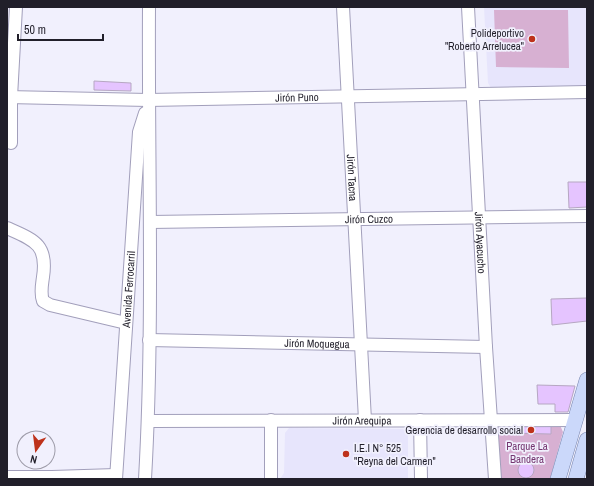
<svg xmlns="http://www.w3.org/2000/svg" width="594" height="486" viewBox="0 0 594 486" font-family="'Archivo Narrow',sans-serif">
<rect width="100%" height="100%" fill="#f1f0fd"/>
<path fill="#e7e5fc" d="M484,7H587V88H491L488,83Z
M289,428L403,429L408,434V479H280L284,473L285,433Z"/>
<path fill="#d7b0d2" d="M494,10H568L569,68L496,67Z
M500,425H560L563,432L550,479H501L498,429Z"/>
<path fill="#e5c4ff" stroke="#b6a7c2" d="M94,81L131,83V91L94,90Z
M568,182H587V207L569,208Z
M587,298V321L552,325L551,299Z
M537,385L575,386L568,412H555V404H538Z
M505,425L551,426V434L505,433Z
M518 470a8 8 0 1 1 16 0a8 8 0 1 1-16 0Z"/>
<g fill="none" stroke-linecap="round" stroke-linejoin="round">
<defs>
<g id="minor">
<path id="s1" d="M343,7L365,420"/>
<path id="s2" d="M468,7L486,347L495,479"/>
<path id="s3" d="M7,97L148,100L587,92"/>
<path d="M11,143V97L16,7"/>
<path id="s4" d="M150,222L587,216"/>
<path d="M7,228C34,240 48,244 43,277C42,285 40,293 43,301L50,305L126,323"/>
<path id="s5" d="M149,340L486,347"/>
<path d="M420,420L421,479"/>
<path id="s6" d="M148,421L576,420"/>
<path d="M7,477H52L116,475"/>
<path id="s7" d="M116,479L139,132L145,113"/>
<path d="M145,479C154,322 148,164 149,7"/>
<path d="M271,479V420"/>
</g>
<path id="major" d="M558,479L587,380
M576,479L587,440"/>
</defs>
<use href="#minor" stroke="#a29fbb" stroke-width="14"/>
<use href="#major" stroke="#7986af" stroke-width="16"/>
<use href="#minor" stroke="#fff" stroke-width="12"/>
<use href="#major" stroke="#cbd8fa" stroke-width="15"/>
</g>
<g fill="#be321b" stroke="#f1f0fd" stroke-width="1.5">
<circle cx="532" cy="39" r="4"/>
<circle cx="531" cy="430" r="4"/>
<circle cx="346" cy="454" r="4"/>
</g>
<g text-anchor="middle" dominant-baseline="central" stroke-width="3.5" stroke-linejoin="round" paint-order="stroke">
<g font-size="11" fill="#211f2a" stroke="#f1f0fd" text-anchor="end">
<text x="524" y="33">Polideportivo<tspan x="524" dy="13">"Roberto Arrelucea"</tspan></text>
<text x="523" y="430">Gerencia de desarrollo social</text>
<text x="354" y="448" text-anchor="start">I.E.I N° 525<tspan x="354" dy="13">"Reyna del Carmen"</tspan></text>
</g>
<g font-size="11" fill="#211f2a" stroke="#f1f0fd">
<text stroke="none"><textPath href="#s3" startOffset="290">Jirón Puno</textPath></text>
<text stroke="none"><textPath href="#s1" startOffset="171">Jirón Tacna</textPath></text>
<text stroke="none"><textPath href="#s4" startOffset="219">Jirón Cuzco</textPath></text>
<text stroke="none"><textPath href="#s2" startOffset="236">Jirón Ayacucho</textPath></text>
<text stroke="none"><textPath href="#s7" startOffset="190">Avenida Ferrocarril</textPath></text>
<text stroke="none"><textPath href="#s5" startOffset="168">Jirón Moquegua</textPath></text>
<text stroke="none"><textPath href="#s6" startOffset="214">Jirón Arequipa</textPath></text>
</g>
<g font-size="11" fill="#753670" stroke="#f1f0fd">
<text x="527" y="446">Parque La<tspan x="527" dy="13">Bandera</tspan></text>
</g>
</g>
<rect width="594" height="486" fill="none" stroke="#211f2a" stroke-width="16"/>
<g transform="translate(36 450) rotate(194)"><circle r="19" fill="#f1f0fd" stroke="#9e9ca9"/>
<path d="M0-3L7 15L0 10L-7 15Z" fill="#be321b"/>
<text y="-6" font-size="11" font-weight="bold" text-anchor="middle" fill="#211f2a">N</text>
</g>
<path d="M18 34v6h85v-6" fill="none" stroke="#211f2a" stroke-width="2"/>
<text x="24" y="34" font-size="12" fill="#211f2a" stroke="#f1f0fd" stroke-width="3" paint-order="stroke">50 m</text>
</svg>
